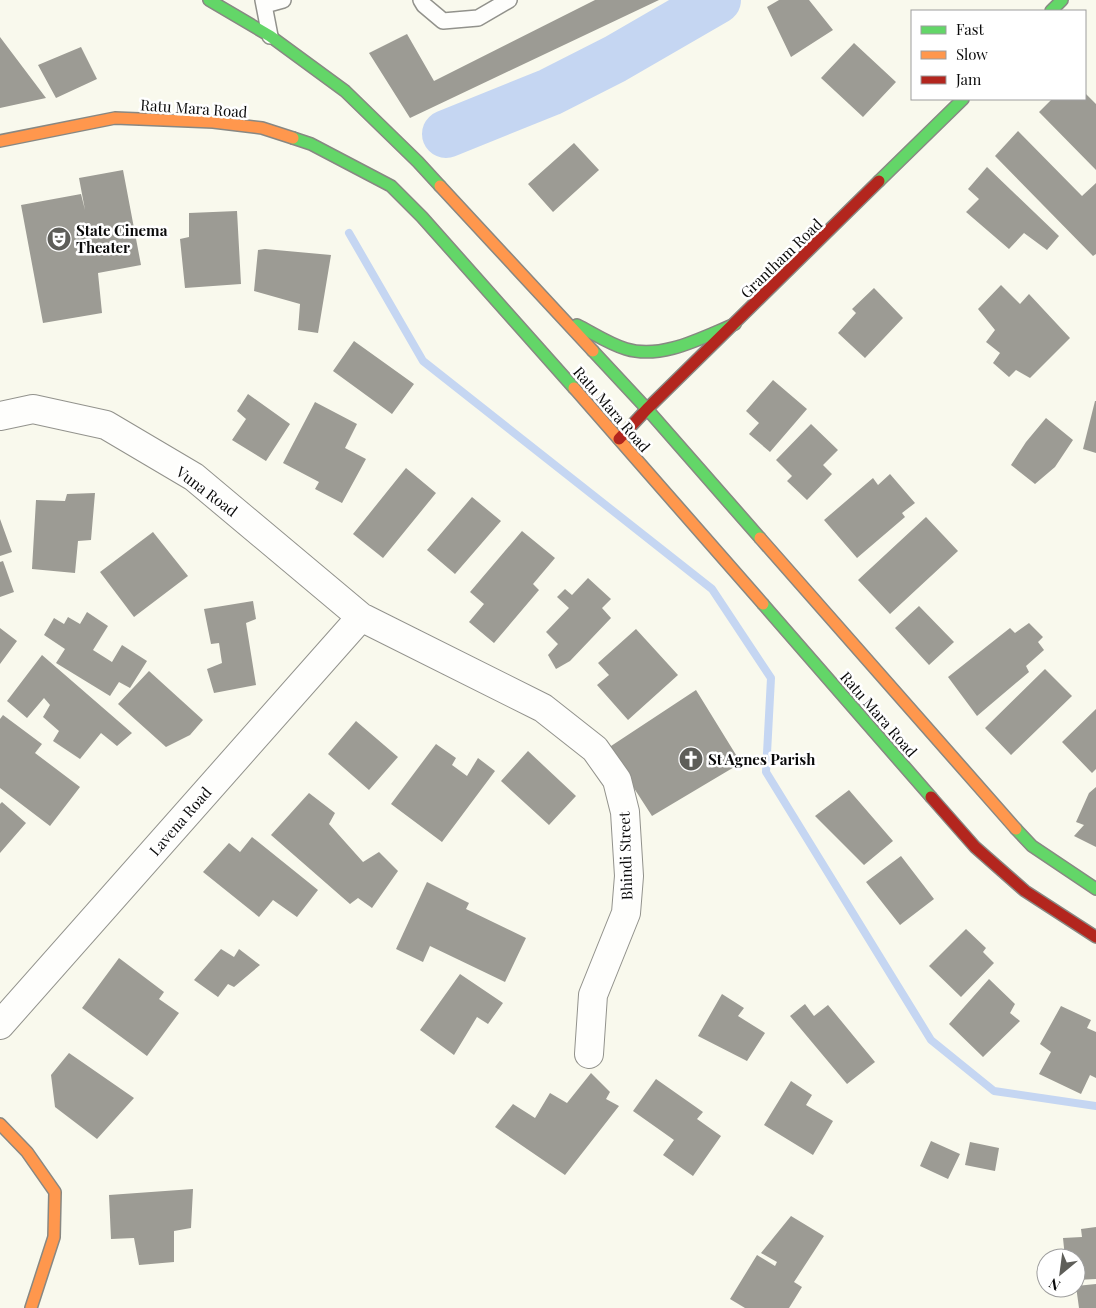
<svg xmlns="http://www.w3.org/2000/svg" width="1096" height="1308" viewBox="0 0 1096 1308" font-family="'Playfair Display',serif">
<rect width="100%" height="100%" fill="#f9f9ed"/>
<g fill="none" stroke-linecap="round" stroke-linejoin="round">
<path stroke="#c5d6f2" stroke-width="8" d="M349,233L423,361L712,589L771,678L766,772L931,1040L994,1091L1096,1106"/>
<path stroke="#c5d6f2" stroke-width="48" d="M446,134L550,92L615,59L717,0"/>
</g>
<path fill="#9c9b94" d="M595,0H659L410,118L369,53L407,34L434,81Z
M779,0H809L833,30L791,57L767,7Z
M0,37L46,98L0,108Z
M854,43L896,82L863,117L821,78Z
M81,47L97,79L56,98L38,65Z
M1085,93L1096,104V170L1039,112L1052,99H1085Z
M1018,131L1082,196L1096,183V254L1093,256L995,156Z
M574,143L599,170L553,212L528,184Z
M987,167L1059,236L1047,250L1024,233L1009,249L966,212L979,199L968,189Z
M123,170L141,265L98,273L102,313L43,323L21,205L81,194L85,210L79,178Z
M237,211L241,284L185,288L180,239L189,237V213Z
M265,249L331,255L318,333L298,330L300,304L254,291L258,250Z
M1001,285L1020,304L1029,294L1070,338L1030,378L1016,370L1009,377L993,363L1000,353L986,342L995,330L978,309Z
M874,288L903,318L865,358L838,333L856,313L852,309Z
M354,341L414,384L392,414L333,371Z
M773,380L807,409L770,452L749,434L759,423L746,411Z
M248,394L290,424L266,461L232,440L246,419L237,411Z
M1095,401H1096V453L1083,449Z
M315,402L357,424L345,448L366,459L342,503L315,489L319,482L283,463Z
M1046,418L1073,440L1055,467L1035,484L1011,465L1026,442Z
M811,424L838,450L823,465L832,474L807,500L787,481L792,476L776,460Z
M406,468L436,493L383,558L353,534Z
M890,474L915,503L902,513L905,517L857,558L824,520L873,478L878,485Z
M95,493L91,540L78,541L75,573L32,569L36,500L65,501L67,494Z
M472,497L501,521L455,574L427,550Z
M926,517L958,551L890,614L858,580Z
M0,519L12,552L0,556Z
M522,531L555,558L533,584L539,590L494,643L469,622L484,604L470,592Z
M153,532L188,576L134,617L100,572Z
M3,561L14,592L0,597V562Z
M588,578L611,599L602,608L611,618L570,661L556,669L548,655L558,644L546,632L569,608L557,597L565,589L572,595Z
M253,601L256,619L246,623L256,685L214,693L207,669L222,663L219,643L211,644L204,609Z
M919,606L954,642L929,665L895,628Z
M87,612L108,626L93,650L112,662L122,645L147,661L130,688L119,682L110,696L56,663L65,649L44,635L54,618L64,624L68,617L80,624Z
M1029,623L1043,637L1038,642L1044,650L1026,666L1029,672L977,716L948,677L1010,628L1015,633Z
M0,628L17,641L0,664Z
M636,629L678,675L628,720L597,685L609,675L598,663Z
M42,655L132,733L117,746L101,733L80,759L53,741L59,731L43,717L50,705L44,698L27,718L7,701Z
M1045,669L1072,696L1011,755L985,728Z
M149,671L203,720L190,735L166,747L118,704Z
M696,690L741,763L652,816L608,748Z
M1096,709V769L1092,773L1062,742Z
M3,715L42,744L35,753L80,787L50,826L0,788V719Z
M356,721L398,757L369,790L328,754Z
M436,744L456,758L452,765L467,776L478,758L495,771L442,842L391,804Z
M528,751L576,796L549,825L501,781Z
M1096,787V847L1074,836L1084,825L1076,822L1089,793Z
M849,790L893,841L864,865L815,816Z
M309,793L335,813L329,824L363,862L379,852L398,871L372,908L358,898L350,904L271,835Z
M2,802L26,823L0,853V804Z
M252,837L318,890L297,917L273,900L259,917L203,872L229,843L240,852Z
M901,856L934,899L900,925L866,882Z
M427,882L469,903L466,909L526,938L505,982L430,946L423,962L396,949Z
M966,929L986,948L983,952L994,963L961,997L929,966Z
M221,949L234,957L239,949L260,965L234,987L228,984L218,997L194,980Z
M119,958L164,992L159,999L179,1013L147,1056L82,1008Z
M460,974L503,1003L488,1024L477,1017L454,1055L420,1030Z
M989,979L1015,1004L1010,1013L1020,1021L983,1057L949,1024Z
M722,994L744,1008L738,1016L765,1033L747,1061L698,1036Z
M805,1004L814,1016L828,1005L875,1062L847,1084L790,1016Z
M1061,1006L1091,1020L1087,1028L1096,1032V1078L1090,1075L1081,1094L1039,1074L1051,1052L1040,1044Z
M69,1053L134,1098L97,1139L55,1107L51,1075Z
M591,1073L610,1092L606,1099L619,1106L565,1175L495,1127L513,1104L535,1118L550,1093L567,1103Z
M656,1079L703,1112L697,1119L721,1136L693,1176L663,1155L674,1140L633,1111Z
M791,1081L812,1095L806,1105L833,1121L813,1155L764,1125Z
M931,1141L960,1154L948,1179L920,1166Z
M970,1142L999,1148L995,1171L965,1165Z
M193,1189L191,1228L174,1231V1262L139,1265L134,1238L111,1239L109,1195Z
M791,1216L824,1236L794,1282L802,1287L789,1308H745L730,1299L757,1255L775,1266L777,1262L761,1253Z
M1096,1227V1279L1076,1280V1258H1065L1063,1238L1082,1237L1081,1229Z
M1096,1284V1308H1079L1076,1286Z"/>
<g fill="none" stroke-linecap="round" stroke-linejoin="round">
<defs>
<path id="lane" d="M263,0L270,36
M421,0L424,5L443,21L478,18L509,0
M265,5L283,0"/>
<path id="street" d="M0,416L33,409L106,425L194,477L361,617L543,708L595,749L617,780L625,812L629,876L626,913L593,995L589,1054
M0,1025L361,617"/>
<path id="fast" d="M209,0L270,36L345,91L418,162L440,186
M1051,11L1062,0
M293,138L311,144L391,186L422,217L574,388
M879,181L963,99
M577,325C593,333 609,344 626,349C662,360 703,337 735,324
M593,351L647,409L760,538
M763,604L931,797
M1016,829L1032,846L1096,889"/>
<path id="slow" d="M0,141L115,118L213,122L262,128L293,138
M440,186L593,351
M574,388L763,604
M760,538L1016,829
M0,1124L27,1152L55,1192L54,1237L31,1308"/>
<path id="jam" d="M619,439L647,409L879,181
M931,797L975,847L1025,891L1096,937"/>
</defs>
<use href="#lane" stroke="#92928c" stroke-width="18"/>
<use href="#street" stroke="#92928c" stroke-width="30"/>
<use href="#fast" stroke="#888883" stroke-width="14"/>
<use href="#slow" stroke="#888883" stroke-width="14"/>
<use href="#jam" stroke="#888883" stroke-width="14"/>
<use href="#lane" stroke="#fefefc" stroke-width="15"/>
<use href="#street" stroke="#fefefc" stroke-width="28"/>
<use href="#fast" stroke="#63d668" stroke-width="11"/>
<use href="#slow" stroke="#ff974d" stroke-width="11"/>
<use href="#jam" stroke="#b3261e" stroke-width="11"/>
</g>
<defs>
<symbol id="theatre-disc" viewBox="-11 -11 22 22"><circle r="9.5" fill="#5e5e59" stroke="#fff"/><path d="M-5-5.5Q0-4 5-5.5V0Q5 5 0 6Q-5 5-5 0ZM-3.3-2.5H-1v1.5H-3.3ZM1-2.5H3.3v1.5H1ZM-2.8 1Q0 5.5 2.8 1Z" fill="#fff"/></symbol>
<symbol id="church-disc" viewBox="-11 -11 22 22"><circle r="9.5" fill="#5e5e59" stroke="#fff"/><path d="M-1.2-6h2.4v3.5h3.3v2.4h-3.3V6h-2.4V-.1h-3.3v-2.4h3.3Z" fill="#fff"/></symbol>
</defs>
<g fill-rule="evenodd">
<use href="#theatre-disc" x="45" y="225" width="28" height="28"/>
<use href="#church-disc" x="677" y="745" width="28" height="28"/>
</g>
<g text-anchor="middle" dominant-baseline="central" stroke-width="5" stroke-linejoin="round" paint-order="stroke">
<g font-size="15" fill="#0a0a0a" stroke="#fff">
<text transform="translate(194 108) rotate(4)">Ratu Mara Road</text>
<text transform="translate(781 258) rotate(-44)">Grantham Road</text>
<text transform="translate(612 409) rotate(49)">Ratu Mara Road</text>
<text transform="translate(207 491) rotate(37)">Vuna Road</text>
<text transform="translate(879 714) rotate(49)">Ratu Mara Road</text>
<text transform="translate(180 821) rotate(-49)">Lavena Road</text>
<text transform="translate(625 856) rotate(-92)">Bhindi Street</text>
</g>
<g font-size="15" font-weight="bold" fill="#0a0a0a" stroke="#fff" text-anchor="start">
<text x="76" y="230">State Cinema<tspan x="76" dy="17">Theater</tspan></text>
<text x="708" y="759">St Agnes Parish</text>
</g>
</g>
<rect x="911" y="10" width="175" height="90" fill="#ffffff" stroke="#9d9d9d"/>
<rect x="921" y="26" width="25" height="8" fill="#63d668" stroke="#9d9d9d"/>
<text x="956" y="35" font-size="15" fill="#0a0a0a">Fast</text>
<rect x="921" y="51" width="25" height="8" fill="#ff974d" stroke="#9d9d9d"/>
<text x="956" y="60" font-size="15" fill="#0a0a0a">Slow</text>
<rect x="921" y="76" width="25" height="8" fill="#b3261e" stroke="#9d9d9d"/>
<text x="956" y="85" font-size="15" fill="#0a0a0a">Jam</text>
<g transform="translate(1061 1273) rotate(209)"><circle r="24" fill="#ffffff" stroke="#9d9d9d"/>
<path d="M0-4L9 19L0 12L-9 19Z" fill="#5e5e59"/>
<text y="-8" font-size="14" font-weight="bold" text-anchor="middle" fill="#0a0a0a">N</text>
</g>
</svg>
